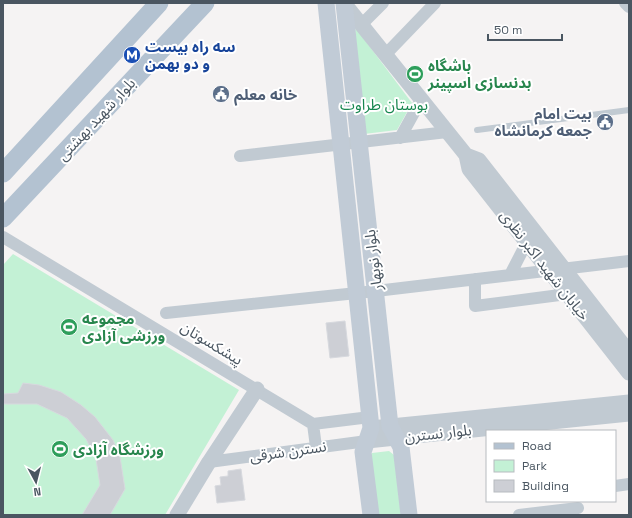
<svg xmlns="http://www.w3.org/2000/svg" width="632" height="518" viewBox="0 0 632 518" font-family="'Space Grotesk','Noto Sans Arabic',sans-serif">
<rect width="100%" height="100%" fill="#f5f3f3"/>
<path fill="#c3f1d5" d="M355,29L358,31L412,103L397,130L364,134Z
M13,254L239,390L165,515H3V265Z
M389,451L394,455L401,515H376L369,458L372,453Z"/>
<path fill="#cdcfd5" stroke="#d7d9de" d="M345,321L349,356L330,358L326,323Z
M23,383L39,385L61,392L81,405L95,417L113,440L120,457L125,489L110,515H82L100,485L96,459L86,439L67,418L37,404H3V394L18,393Z
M241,469L245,500L217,503L215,486L221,485L220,477L228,476V471Z"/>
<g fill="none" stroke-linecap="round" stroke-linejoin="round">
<path stroke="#c1cad2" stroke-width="6" d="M477,130L629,110"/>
<path stroke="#c1cad2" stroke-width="12" d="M625,3L629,7
M361,25L383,3
M385,55L435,3
M400,138L421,100
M240,156L447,132
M3,237L313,424L370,417
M510,275L530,236
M475,279V306L575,293
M166,313L376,291L629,261
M313,424L316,447
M209,462L367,441
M615,486L629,484
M519,515L578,508"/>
<path stroke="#c1cad2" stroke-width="15" d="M344,3L466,155L469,169L629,373
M466,155L479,160L629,352
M371,428L629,402
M367,441L629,414
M177,515L209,462L257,389"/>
<path stroke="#c1cbd6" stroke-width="17" d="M326,3L371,428L363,452L371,515
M344,3L390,426L401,447L409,515"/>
<path stroke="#b3c2d1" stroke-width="19" d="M3,173L159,3
M3,218L205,3"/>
</g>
<defs>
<symbol id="metro-disc" viewBox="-11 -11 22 22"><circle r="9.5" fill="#1a4fb4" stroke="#fff"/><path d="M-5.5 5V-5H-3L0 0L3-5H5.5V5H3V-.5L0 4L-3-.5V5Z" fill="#fff"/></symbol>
<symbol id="stadium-disc" viewBox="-11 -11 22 22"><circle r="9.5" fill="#2e9e5b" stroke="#fff"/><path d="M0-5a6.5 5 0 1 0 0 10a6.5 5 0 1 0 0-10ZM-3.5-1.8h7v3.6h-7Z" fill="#fff"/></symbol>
<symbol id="civic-disc" viewBox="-11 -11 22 22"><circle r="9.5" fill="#5c6f8a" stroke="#fff"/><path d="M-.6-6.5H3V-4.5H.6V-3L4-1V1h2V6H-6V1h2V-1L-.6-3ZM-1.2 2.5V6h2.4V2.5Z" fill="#fff"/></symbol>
</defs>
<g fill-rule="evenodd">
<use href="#metro-disc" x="122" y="45" width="20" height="20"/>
<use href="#stadium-disc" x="405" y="64" width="20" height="20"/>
<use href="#civic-disc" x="211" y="84" width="20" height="20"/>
<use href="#civic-disc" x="595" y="112" width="20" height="20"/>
<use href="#stadium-disc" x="59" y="317" width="20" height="20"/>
<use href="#stadium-disc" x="50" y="439" width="20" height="20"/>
</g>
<g text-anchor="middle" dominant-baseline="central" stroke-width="4" stroke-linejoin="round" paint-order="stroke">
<g font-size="15" font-weight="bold" fill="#164399" stroke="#fff" text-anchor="start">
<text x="145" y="46">سه راه بیست<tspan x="145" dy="17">و دو بهمن</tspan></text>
</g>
<g font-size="15" font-weight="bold" fill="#27864d" stroke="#fff" text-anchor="start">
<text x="428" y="65">باشگاه<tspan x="428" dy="17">بدنسازی اسپینر</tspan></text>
<text x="82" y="318">مجموعه<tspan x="82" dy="17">ورزشی آزادی</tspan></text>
<text x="73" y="449">ورزشگاه آزادی</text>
</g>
<g font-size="15" font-weight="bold" fill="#4e5e75" stroke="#fff" text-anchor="start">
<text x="234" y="94">خانه معلم</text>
<text x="592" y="113" text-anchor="end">بیت امام<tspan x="592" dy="17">جمعه کرمانشاه</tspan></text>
</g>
<g font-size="15" fill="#17864f" stroke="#fff">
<text x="384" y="104">بوستان طراوت</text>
</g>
<g font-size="15" fill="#4a5661" stroke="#fff">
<text transform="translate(96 119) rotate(-47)">بلوار شهید بهشتی</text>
<text transform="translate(373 260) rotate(-97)">بلوار نوبهار</text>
<text transform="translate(545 265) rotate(52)">خیابان شهید اکبر نظری</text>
<text transform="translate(212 343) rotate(31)">پیشکسوتان</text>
<text transform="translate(438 433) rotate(-6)">بلوار نسترن</text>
<text transform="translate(288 451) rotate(-8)">نسترن شرقی</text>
</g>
</g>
<rect width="632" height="518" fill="none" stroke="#4a5661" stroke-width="8"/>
<rect x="486" y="430" width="130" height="72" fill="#ffffff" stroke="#b7bbc0"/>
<rect x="494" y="443" width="20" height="6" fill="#b3c2d1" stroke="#b7bbc0"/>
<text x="522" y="450" font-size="12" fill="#4a5661">Road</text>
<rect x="494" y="460" width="20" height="12" fill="#c3f1d5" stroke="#b7bbc0"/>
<text x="522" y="470" font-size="12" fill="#4a5661">Park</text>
<rect x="494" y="480" width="20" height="12" fill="#cdcfd5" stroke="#b7bbc0"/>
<text x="522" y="490" font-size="12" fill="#4a5661">Building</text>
<g transform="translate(36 482) rotate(173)" stroke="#ffffff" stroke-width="3" paint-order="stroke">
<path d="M0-3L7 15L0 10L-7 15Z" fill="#4a5661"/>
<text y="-6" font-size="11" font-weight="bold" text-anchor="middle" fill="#4a5661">N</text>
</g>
<path d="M488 34v6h74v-6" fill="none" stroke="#4a5661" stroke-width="2"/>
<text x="494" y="34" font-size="12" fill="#4a5661" stroke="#ffffff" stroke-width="3" paint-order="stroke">50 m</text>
</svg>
